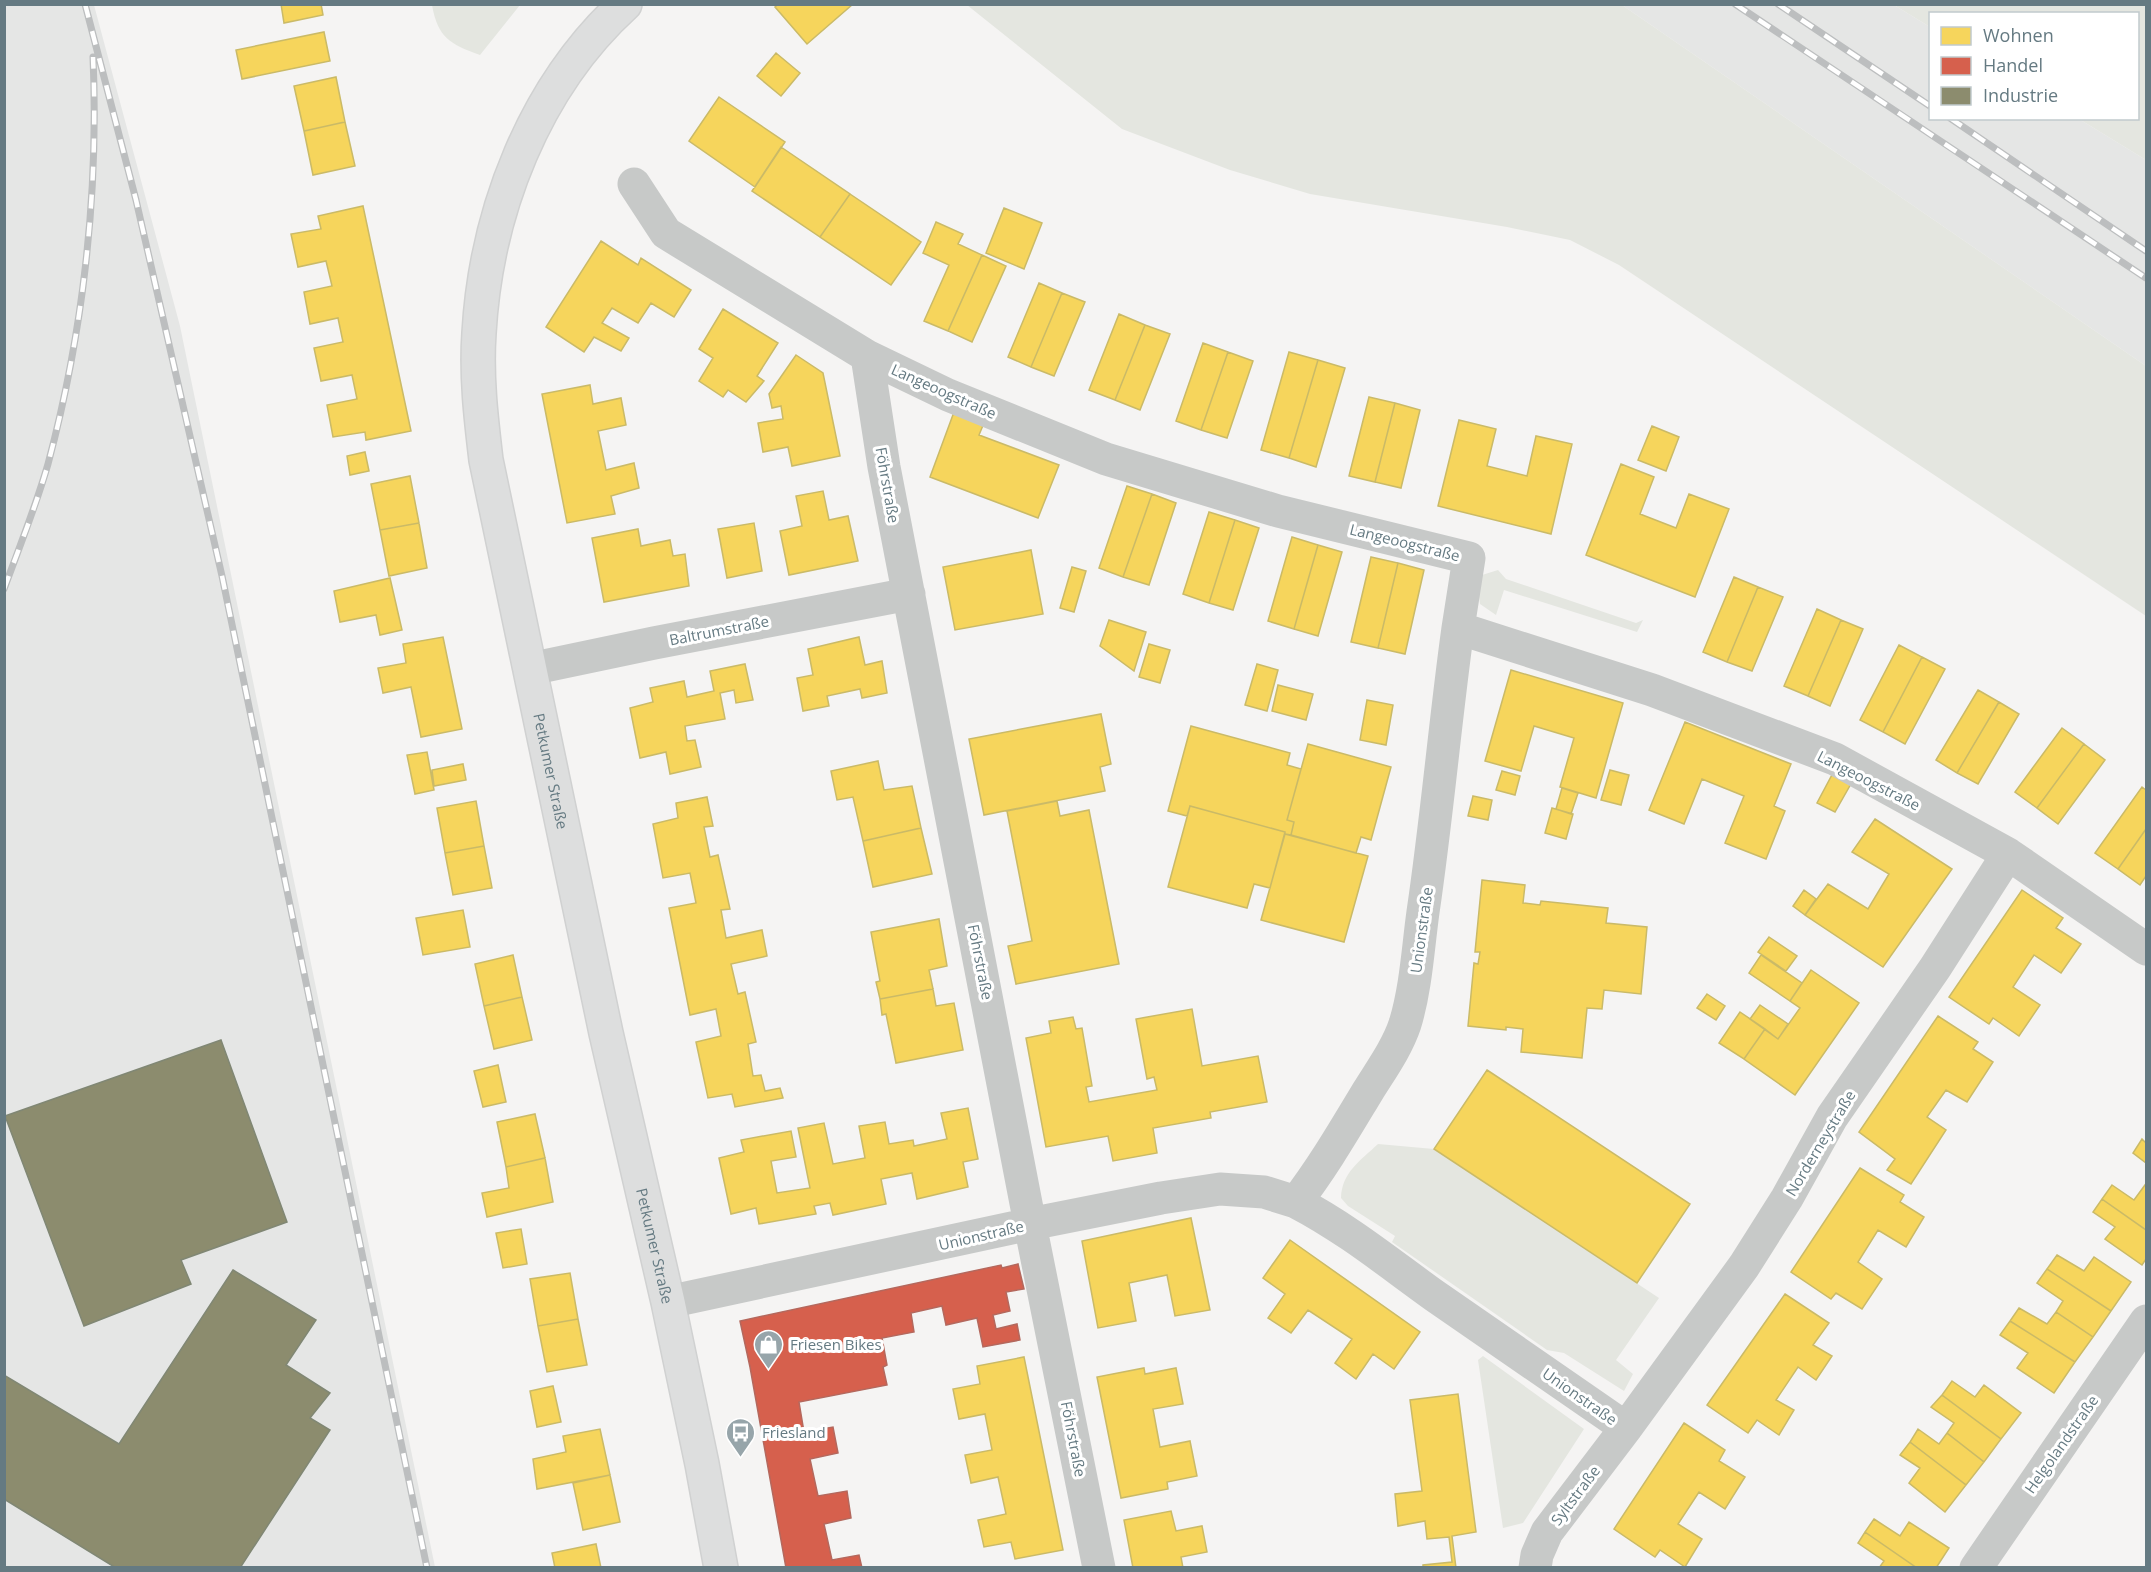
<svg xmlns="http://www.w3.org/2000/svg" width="2151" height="1572" viewBox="0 0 2151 1572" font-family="'Open Sans',sans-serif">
<rect width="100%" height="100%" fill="#f5f4f3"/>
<path fill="#e5e6e5" d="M4,5H94L180,326L435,1567H5Z
M1622,5H1894L1930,27V118L2079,119L2146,160V366Z"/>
<path fill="#e4e6e0" d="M432,5V4L520,5L480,55C450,44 438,38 432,5Z
M967,5H1622L2146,366V616L1619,265L1570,240L1507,227L1310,194L1230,170L1122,129Z
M1894,5H2146V160L2079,119L2138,118V14H1930V27Z
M1498,570L1506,579L1636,623L1643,620L1637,632L1504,590L1496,615L1480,604L1478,590L1482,575Z
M1378,1144L1434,1149L1659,1298L1616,1360L1633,1374L1624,1391L1564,1353L1547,1350L1392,1242L1395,1236L1348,1206L1341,1198C1342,1172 1360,1161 1378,1144Z
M1483,1356L1584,1429L1523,1523L1503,1528L1478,1360Z"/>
<path fill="#f6d55c" stroke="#caba67" stroke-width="1.5" d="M281,4H321L323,15L284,23Z
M778,4H853L807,44L775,7Z
M324,32L330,61L242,79L236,50Z
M776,53L800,73L781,96L757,76Z
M336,77L345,122L304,131L294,86Z
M719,97L785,142L755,187L689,141Z
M345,122L355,166L313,175L304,131Z
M781,147L850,194L820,237L752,191Z
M850,194L921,242L891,285L820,237Z
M363,206L411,431L366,440L365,432L333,437L327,405L357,399L352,375L321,381L314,348L343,342L338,318L310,324L304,292L332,286L326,261L298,267L291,234L321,229L318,216Z
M1004,208L1042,223L1024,269L986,253Z
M936,222L963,234L958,244L982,255L948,331L924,321L949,265L923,253Z
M601,241L638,265L641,258L691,290L674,317L651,303L638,323L612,308L602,323L629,338L621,351L594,337L584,352L546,327Z
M982,255L1006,266L972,342L948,331Z
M1039,283L1062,293L1031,367L1008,357Z
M1062,293L1085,302L1054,376L1031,367Z
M723,309L778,343L757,376L764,381L746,402L728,390L723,397L699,381L713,358L699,349Z
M1119,314L1145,325L1115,400L1089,390Z
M1145,325L1170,334L1140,410L1115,400Z
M1203,343L1228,352L1201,430L1176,421Z
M1228,352L1253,361L1227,438L1201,430Z
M1289,352L1318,360L1289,458L1261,450Z
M796,355L823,373L840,456L792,466L788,447L763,452L758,423L783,419L781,406L772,408L769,394Z
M1318,360L1345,368L1316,467L1289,458Z
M590,385L593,404L621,398L626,425L598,431L606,470L634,463L639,488L611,496L615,514L567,523L542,394Z
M1369,397L1395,403L1375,482L1349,476Z
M1395,403L1420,410L1401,488L1375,482Z
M954,412L984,423L979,435L1059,465L1038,518L930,477Z
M1459,420L1496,429L1487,466L1527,476L1536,436L1572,444L1551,534L1438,506Z
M1652,426L1679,437L1666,471L1638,460Z
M365,452L369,471L350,475L347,456Z
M1621,464L1654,477L1640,514L1676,528L1689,494L1729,509L1695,597L1586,555Z
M410,476L419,523L380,530L371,484Z
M1127,486L1152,494L1123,577L1099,568Z
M823,491L829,520L848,516L858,561L789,575L780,531L802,526L796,496Z
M1152,494L1176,503L1149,585L1123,577Z
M1209,512L1235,520L1209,603L1183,594Z
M1235,520L1259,528L1233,610L1209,603Z
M419,523L427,568L389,576L380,530Z
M754,523L762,571L727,578L718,529Z
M638,529L641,546L670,540L673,556L685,554L689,586L604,602L592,538Z
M1292,537L1318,545L1294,629L1268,621Z
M1318,545L1342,552L1318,636L1294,629Z
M1031,550L1043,614L955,630L943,567Z
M1371,557L1398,563L1378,648L1351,642Z
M1398,563L1424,570L1405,654L1378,648Z
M1072,567L1086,571L1074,612L1060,608Z
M1734,577L1758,587L1727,662L1703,652Z
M390,578L402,630L380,635L376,615L340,622L334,591Z
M1758,587L1783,597L1752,671L1727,662Z
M1817,609L1841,620L1808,696L1784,686Z
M1109,620L1146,632L1134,671L1100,646Z
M1841,620L1863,629L1830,706L1808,696Z
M443,637L462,729L421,737L411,687L383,693L378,668L406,663L403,644Z
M859,637L865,665L882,661L887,693L862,698L860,689L827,696L829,706L803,711L797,678L813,675L808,649Z
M1149,644L1170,650L1160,683L1139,677Z
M1899,645L1922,657L1883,732L1860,720Z
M1922,657L1945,669L1905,744L1883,732Z
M745,664L753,700L736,703L734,690L720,693L725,719L685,726L687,741L695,740L701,767L670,774L666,752L640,758L630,708L653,702L650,688L684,681L687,697L714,691L710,671Z
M1257,664L1278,670L1267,711L1245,705Z
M1511,670L1623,703L1596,798L1560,787L1574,738L1534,726L1521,771L1485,761Z
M1278,685L1313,694L1306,720L1272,711Z
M1978,690L1999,702L1957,773L1936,760Z
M1367,700L1393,705L1386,745L1360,740Z
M1999,702L2019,714L1978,784L1957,773Z
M1101,714L1111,764L1100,767L1105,791L984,815L969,739Z
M1685,722L1791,764L1774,806L1785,811L1766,859L1725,843L1744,796L1702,779L1684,824L1649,810Z
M1191,726L1290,753L1287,765L1301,769L1287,820L1294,822L1291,835L1285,834V832L1190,806L1187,816L1168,811Z
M2062,728L2084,744L2037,808L2015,792Z
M1308,744L1391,767L1371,840L1361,837L1356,853L1291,835L1294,822L1287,820Z
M2084,744L2105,760L2058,824L2037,808Z
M427,752L434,790L415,794L407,755Z
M878,761L884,790L912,786L921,828L863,841L853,797L837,800L831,771Z
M463,764L466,780L434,786L432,770Z
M1610,770L1629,775L1621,805L1601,800Z
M1502,771L1520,776L1515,795L1496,790Z
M1834,771L1852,782L1835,812L1817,803Z
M2142,787L2146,790V829L2118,869L2095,853Z
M1562,788L1578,793L1571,814L1556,809Z
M1473,796L1492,800L1488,820L1468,816Z
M707,797L713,826L704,827L710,857L718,855L730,909L721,910L726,938L762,930L767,956L731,964L738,994L745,992L756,1042L748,1044L753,1076L761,1075L765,1091L780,1088L783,1098L735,1107L732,1094L708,1098L696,1042L721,1036L716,1009L690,1015L669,908L696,903L690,873L663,878L653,824L678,818L676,803Z
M476,801L484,846L445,853L437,808Z
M1057,801L1060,816L1089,810L1119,964L1016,984L1008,946L1032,941L1007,811Z
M1190,806L1285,832L1270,888L1254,884L1247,908L1168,887Z
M1552,808L1573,814L1566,839L1545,833Z
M1875,819L1952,869L1883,967L1805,915L1828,884L1868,909L1889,874L1852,852Z
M921,828L932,874L873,887L863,841Z
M2146,829V876L2140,885L2118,869Z
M1285,834L1368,856L1344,942L1261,920Z
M484,846L492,888L453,895L445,853Z
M1482,880L1525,885L1523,903L1540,905L1541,901L1608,908L1606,923L1647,927L1641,994L1604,990L1602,1009L1587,1008L1582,1058L1521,1052L1523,1029L1506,1027V1030L1468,1026L1474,963L1478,964L1480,952H1475Z
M1804,890L1816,899L1805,915L1793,906Z
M2022,890L2063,918L2056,928L2081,944L2061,973L2034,955L2013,987L2040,1005L2019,1036L1993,1018L1989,1024L1949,997Z
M463,910L470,947L423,955L416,918Z
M939,919L947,966L929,970L933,989L880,999L876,982L880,981L871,932Z
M1769,937L1797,956L1786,971L1758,952Z
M513,955L522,997L484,1006L475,964Z
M1761,955L1802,983L1790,1001L1749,973Z
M1811,970L1859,1003L1795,1095L1744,1059L1765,1029L1778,1039L1800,1008L1790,1001Z
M933,989L936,1006L954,1003L963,1050L896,1063L886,1014L882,1015L880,999Z
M1707,994L1725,1006L1716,1020L1697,1008Z
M522,997L532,1040L494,1049L484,1006Z
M1760,1005L1788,1024L1778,1039L1750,1019Z
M1192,1009L1202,1066L1258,1056L1267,1102L1210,1112L1211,1118L1153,1128L1157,1153L1113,1161L1108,1136L1046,1147L1026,1038L1051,1033L1049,1021L1073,1017L1076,1029L1082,1028L1092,1086L1086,1087L1089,1102L1157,1090L1154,1077L1147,1079L1136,1019Z
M1740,1012L1765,1029L1744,1059L1719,1043Z
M1938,1016L1978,1042L1973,1049L1993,1062L1967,1102L1946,1090L1927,1117L1946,1130L1911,1184L1887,1170L1895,1159L1859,1132Z
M498,1065L506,1102L483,1107L474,1071Z
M1487,1070L1690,1204L1637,1283L1434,1149Z
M968,1108L978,1159L963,1162L968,1187L917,1199L912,1173L881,1179L886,1204L833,1215L830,1203L814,1206L816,1214L759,1224L756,1208L731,1214L719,1158L744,1152L741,1140L791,1131L796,1157L771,1161L777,1193L810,1188L798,1128L824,1123L833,1164L865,1158L859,1126L885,1122L889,1144L913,1140L914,1146L947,1139L941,1113Z
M535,1114L545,1158L506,1167L497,1122Z
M2142,1139L2146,1143V1163L2133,1153Z
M545,1158L553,1202L487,1217L482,1193L509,1188L506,1167Z
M1860,1168L1904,1195L1900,1202L1924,1217L1906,1247L1878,1230L1858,1262L1882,1279L1862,1309L1836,1293L1831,1299L1791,1272Z
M2112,1185L2134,1200L2145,1185L2146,1186V1230L2102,1199Z
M2102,1199L2146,1230V1259L2142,1265L2105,1239L2115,1227L2093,1212Z
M1191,1218L1210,1310L1175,1316L1167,1275L1129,1283L1136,1321L1098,1328L1082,1241Z
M521,1229L527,1264L503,1268L496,1233Z
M1290,1240L1420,1332L1394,1369L1373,1354L1356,1379L1335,1363L1352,1339L1308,1310L1291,1333L1268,1318L1285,1294L1263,1278Z
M2057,1255L2084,1271L2094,1257L2131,1282L2111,1311L2047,1269Z
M2047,1269L2111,1311L2093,1337L2056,1312L2063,1301L2037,1283Z
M570,1273L578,1319L538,1326L530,1279Z
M1785,1294L1829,1323L1813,1345L1832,1356L1816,1380L1798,1367L1776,1400L1794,1410L1779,1435L1757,1420L1748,1433L1707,1405Z
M2019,1308L2047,1324L2056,1312L2093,1337L2075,1362L2010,1321Z
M578,1319L587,1365L547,1372L538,1326Z
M2010,1321L2075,1362L2054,1393L2017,1368L2028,1353L2000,1335Z
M1024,1357L1063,1550L1015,1559L1011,1542L984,1547L978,1520L1006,1514L998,1477L971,1483L965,1455L992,1450L985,1414L959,1419L953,1389L980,1384L977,1366Z
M1144,1368L1145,1374L1176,1368L1183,1404L1153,1409L1160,1447L1190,1441L1197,1476L1167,1482L1168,1489L1121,1498L1097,1377Z
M1952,1381L1975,1397L1984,1385L2021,1413L2001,1439L1942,1395Z
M553,1386L561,1422L537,1427L530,1391Z
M1458,1394L1476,1532L1452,1536L1456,1568H1423V1565L1452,1562L1449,1537L1427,1539L1425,1521L1398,1526L1395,1494L1422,1491L1410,1400Z
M1942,1395L2001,1439L1984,1462L1947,1433L1954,1423L1931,1407Z
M1684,1423L1725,1450L1719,1461L1745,1477L1725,1509L1699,1492L1678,1524L1702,1539L1685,1567L1660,1550L1655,1557L1614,1529Z
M600,1429L610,1475L537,1489L533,1459L566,1452L563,1436Z
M1918,1429L1939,1444L1947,1433L1984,1462L1966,1485L1910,1442Z
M1910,1442L1966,1485L1945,1512L1909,1483L1920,1468L1900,1455Z
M610,1475L620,1522L583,1530L573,1483Z
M1171,1511L1176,1531L1202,1526L1207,1552L1181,1557L1183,1568H1133L1124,1520Z
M1874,1519L1900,1536L1909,1522L1949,1548L1936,1568H1917L1865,1532Z
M1865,1532L1917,1568H1879L1884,1561L1858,1543Z
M596,1544L601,1568H555L552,1553Z"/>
<path fill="#d6604d" stroke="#b4685d" stroke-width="1.5" d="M1018,1264L1024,1289L1006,1292L1010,1311L993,1315L996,1329L1017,1324L1020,1340L983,1347L977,1318L946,1325L942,1306L911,1313L914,1332L882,1338L887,1365L883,1367L887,1385L799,1402L804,1432L833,1427L838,1453L810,1459L818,1496L847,1491L851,1518L824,1524L832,1560L859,1555L862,1568H786L750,1367L740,1321L1001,1265L1002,1268Z"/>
<path fill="#8c8c6e" stroke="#808774" stroke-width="1.5" d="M221,1040L287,1222L181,1260L191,1284L84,1326L5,1116Z
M233,1270L316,1320L286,1365L330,1393L310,1418L330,1430L240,1568H116L4,1499V1375L119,1444Z"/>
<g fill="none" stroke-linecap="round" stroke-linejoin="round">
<defs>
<g id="secondary">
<path id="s1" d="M625,4C534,87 486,212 479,333C476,376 481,418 486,460L606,1033L668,1302L702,1464L721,1568"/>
</g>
</defs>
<use href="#secondary" stroke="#d0d1d1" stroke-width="36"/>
<path stroke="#c7c9c8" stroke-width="33" d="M634,184L666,233L867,356L948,395L1106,459L1278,511L1469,558L1458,628L1652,690L1835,759L2008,854L2146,949
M867,356L884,467L1030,1224L1099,1568
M1458,628C1445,722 1437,817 1423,912C1418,948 1416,988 1405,1024C1397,1048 1381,1070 1368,1091C1345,1129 1323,1167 1296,1202C1346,1228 1389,1263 1435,1296C1498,1340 1562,1384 1626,1428
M530,669L654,643L909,594
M668,1302L1030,1224L1161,1198L1220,1189L1264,1192L1296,1202
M1535,1568L1537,1555L1547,1532L1626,1428L1744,1266L1787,1198L1832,1117L1935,968L2008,854
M1976,1568L2146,1321"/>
<use href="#secondary" stroke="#dddede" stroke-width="33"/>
<defs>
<path id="rail" d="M85,4L136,200L222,576L427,1568
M1735,4L2146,278
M1778,4L1930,106
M1950,118L2146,251
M4,589C19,548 36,506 48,464C83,333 99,193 93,57"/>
</defs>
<use href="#rail" stroke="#bcbebf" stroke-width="7"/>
<use href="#rail" stroke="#fff" stroke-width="4.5" stroke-dasharray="14" stroke-linecap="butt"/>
</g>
<defs>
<symbol id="shop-pin" viewBox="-11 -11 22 30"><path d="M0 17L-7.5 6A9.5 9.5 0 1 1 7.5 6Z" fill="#97a5aa" stroke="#fff"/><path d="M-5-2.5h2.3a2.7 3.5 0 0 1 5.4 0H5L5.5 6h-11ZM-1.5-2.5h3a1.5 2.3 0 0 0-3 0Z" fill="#fff"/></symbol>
<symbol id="bus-pin" viewBox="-11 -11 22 30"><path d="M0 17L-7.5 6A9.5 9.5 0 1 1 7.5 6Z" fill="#97a5aa" stroke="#fff"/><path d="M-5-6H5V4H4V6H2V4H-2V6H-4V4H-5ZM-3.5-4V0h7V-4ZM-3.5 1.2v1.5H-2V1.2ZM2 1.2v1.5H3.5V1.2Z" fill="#fff"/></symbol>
</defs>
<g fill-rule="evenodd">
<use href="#shop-pin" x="752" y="1328" width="33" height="45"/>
<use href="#bus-pin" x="724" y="1416" width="33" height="45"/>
</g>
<g text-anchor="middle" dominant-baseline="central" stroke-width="6" stroke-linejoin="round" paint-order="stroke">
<g font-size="15" fill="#657a82" stroke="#fff">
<text transform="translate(944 391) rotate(24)">Langeoogstraße</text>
<text transform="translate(888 485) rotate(80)">Föhrstraße</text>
<text transform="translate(1405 542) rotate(14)">Langeoogstraße</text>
<text transform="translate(719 630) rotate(-11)">Baltrumstraße</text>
<text stroke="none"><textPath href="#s1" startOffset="814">Petkumer Straße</textPath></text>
<text transform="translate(1869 780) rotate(27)">Langeoogstraße</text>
<text transform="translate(1421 930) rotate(-82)">Unionstraße</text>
<text transform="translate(981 962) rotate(79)">Föhrstraße</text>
<text transform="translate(1820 1143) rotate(-59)">Norderneystraße</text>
<text transform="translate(981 1235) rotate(-13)">Unionstraße</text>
<text stroke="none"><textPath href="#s1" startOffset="1300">Petkumer Straße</textPath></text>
<text transform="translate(1580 1396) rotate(35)">Unionstraße</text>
<text transform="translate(1074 1439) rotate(79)">Föhrstraße</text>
<text transform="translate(2061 1444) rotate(-55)">Helgolandstraße</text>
<text transform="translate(1575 1495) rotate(-53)">Syltstraße</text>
</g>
<g font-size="15" fill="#657a82" stroke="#fff" text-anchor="start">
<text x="790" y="1344">Friesen Bikes</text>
<text x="762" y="1432">Friesland</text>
</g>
</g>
<rect width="2151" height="1572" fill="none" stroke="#657a82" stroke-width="12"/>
<rect x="1929" y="12" width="210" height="108" fill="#ffffff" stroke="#c1cacd" stroke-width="1.5"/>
<rect x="1941" y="27" width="30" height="18" fill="#f6d55c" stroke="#c1cacd" stroke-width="1.5"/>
<text x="1983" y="42" font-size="18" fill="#657a82">Wohnen</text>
<rect x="1941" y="57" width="30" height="18" fill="#d6604d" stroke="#c1cacd" stroke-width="1.5"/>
<text x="1983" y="72" font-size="18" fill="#657a82">Handel</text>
<rect x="1941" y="87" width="30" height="18" fill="#8c8c6e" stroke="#c1cacd" stroke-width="1.5"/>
<text x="1983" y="102" font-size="18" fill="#657a82">Industrie</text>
</svg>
